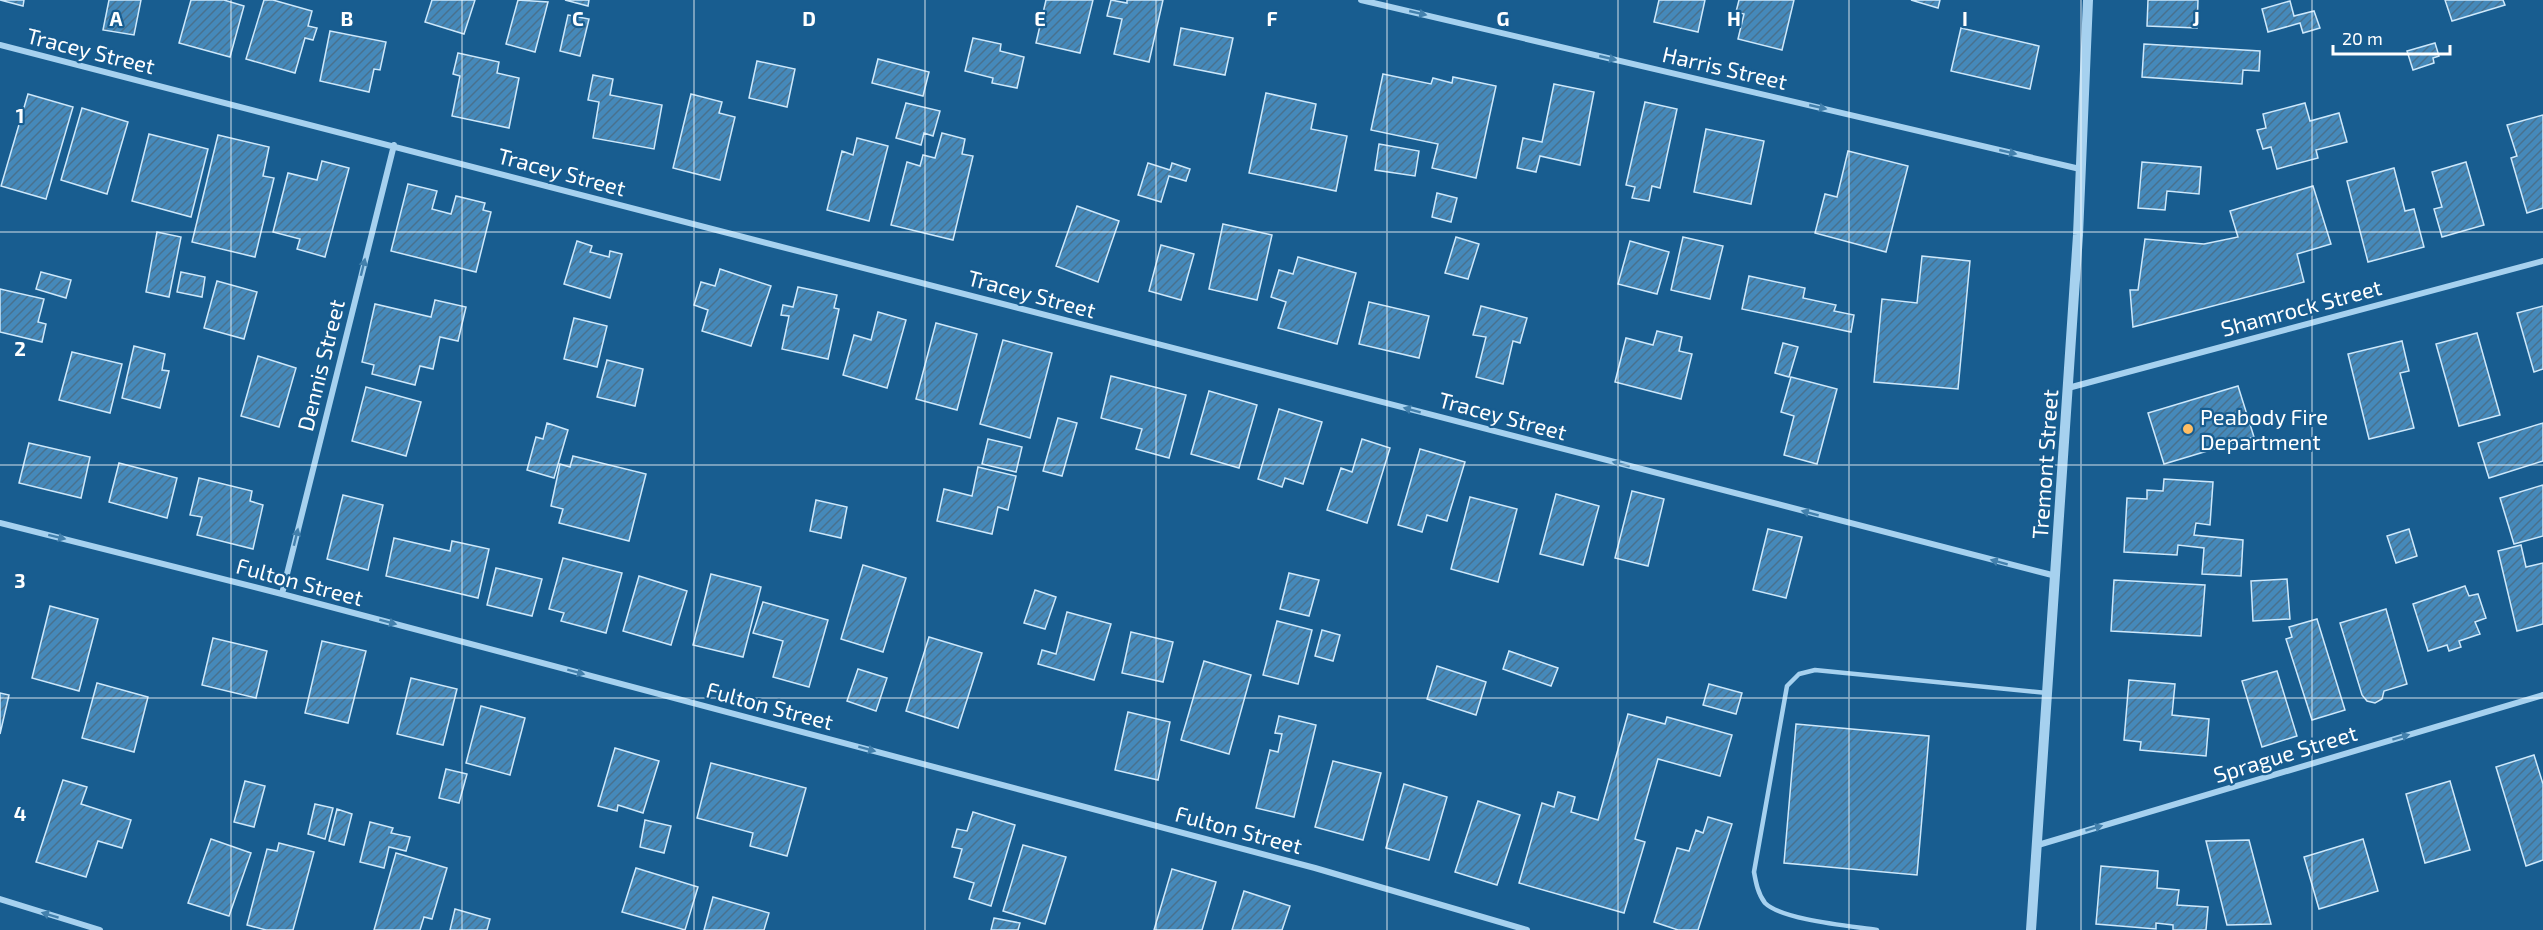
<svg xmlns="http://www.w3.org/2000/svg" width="2543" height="930" viewBox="0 0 2543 930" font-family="'Exo 2',sans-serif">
<defs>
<pattern id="building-hatch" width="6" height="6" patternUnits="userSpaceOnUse" patternTransform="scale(1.5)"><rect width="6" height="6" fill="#4589ba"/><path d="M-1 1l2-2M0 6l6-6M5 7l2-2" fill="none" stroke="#48718e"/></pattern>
</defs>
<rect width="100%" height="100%" fill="#185d90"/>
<path fill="url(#building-hatch)" stroke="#cde8fb" stroke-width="1.5" d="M0,0H24L23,6Z
M109,0H141L134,35L103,30Z
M191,0H224L244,6L230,57L179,43Z
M264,0H273L312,11L308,26L317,28L313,40L305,38L295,73L246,59Z
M432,0H475L464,34L425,22Z
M518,0L548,2L535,52L506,44Z
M565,0H589L588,6Z
M1046,0H1093L1080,53L1036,43Z
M1111,0L1127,3V0H1163L1149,62L1114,54L1122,19L1107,16Z
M1659,0H1705L1698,32L1654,22Z
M1739,0H1794L1782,50L1738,39L1744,14L1736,12Z
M1911,0H1940L1938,8Z
M2148,0H2198L2197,28L2147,26Z
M2445,0H2503L2505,5L2452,21Z
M2290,1L2294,16L2314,11L2320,28L2303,33L2300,23L2268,32L2262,9Z
M568,15L589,19L580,56L560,51Z
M1181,28L1233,38L1225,75L1174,65Z
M1961,28L2039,46L2030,89L1951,71Z
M330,31L386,42L380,70L374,69L369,92L320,81Z
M973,38L1001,44L1000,51L1024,57L1017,88L992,83L993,78L965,71Z
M2435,43L2439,56L2433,58L2434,63L2413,70L2407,51Z
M2144,44L2260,51L2259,71L2243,70L2242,84L2142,77Z
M458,53L499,62L497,73L519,78L509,128L452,116L460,76L453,74Z
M878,59L929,72L923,96L872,83Z
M757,61L795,69L787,107L749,98Z
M1383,74L1431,84L1433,78L1452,83L1453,77L1496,86L1476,178L1432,168L1438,144L1371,130Z
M593,75L613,79L610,95L662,105L654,149L593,138L599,102L588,100Z
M1554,84L1594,92L1580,165L1540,156L1536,172L1517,168L1523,138L1542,142Z
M1266,93L1316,104L1311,129L1347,136L1336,191L1249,173Z
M28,94L73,107L46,199L1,186Z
M691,94L722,102L719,113L735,117L720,180L673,168Z
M1645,102L1677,109L1660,188L1652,186L1649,201L1632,198L1635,187L1626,185Z
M906,103L940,111L933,136L924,133L921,145L896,138Z
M2305,103L2310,121L2339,113L2347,142L2316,150L2318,158L2277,169L2271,147L2263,149L2257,130L2266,128L2263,114Z
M82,108L128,122L107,194L61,180Z
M2543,115V208L2527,213L2511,158L2517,156L2507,125Z
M1706,129L1764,141L1751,204L1694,192Z
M942,133L965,139L962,154L973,156L953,240L891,225L907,162L920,166L923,155L935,158Z
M149,134L208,149L191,217L132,201Z
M218,135L269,147L263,176L274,178L255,257L192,242Z
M857,138L888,146L869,221L827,210L842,151L853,155Z
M1379,144L1419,151L1415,176L1375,170Z
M1848,151L1908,166L1886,252L1815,233L1825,194L1837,197Z
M322,161L349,168L325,257L297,249L300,239L273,232L288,173L317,180Z
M2142,162L2201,167L2199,194L2167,191L2165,210L2138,208Z
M2466,162L2484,225L2442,237L2434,209L2442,207L2432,172Z
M1148,163L1170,170L1172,163L1190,169L1186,181L1169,176L1161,202L1138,195Z
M2394,168L2405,211L2414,209L2424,247L2368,262L2347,181Z
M408,184L437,191L432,209L451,214L456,196L485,203L483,210L491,212L476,272L391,251Z
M2313,186L2331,244L2297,254L2304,282L2133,327L2130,290H2138L2145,239L2204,244L2238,237L2230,211Z
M1437,193L1457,198L1451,222L1432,217Z
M1077,206L1119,221L1098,282L1056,266Z
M1223,224L1272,235L1257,300L1209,289Z
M157,232L181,237L169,297L146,292Z
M1456,237L1479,244L1468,279L1445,273Z
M1683,237L1723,246L1710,299L1671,290Z
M577,241L592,246L590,252L609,257L610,251L622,254L610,298L564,284Z
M1630,241L1669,252L1657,294L1618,284Z
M1161,245L1194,254L1181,300L1149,291Z
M1922,256L1970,261L1958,389L1874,382L1882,299L1917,303Z
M1298,257L1356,273L1337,344L1278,328L1286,302L1271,297L1279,270L1293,274Z
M720,269L771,286L751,346L702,331L708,310L694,305L701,282L715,286Z
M41,272L71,280L66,298L36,289Z
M181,272L205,277L202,297L177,292Z
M1749,276L1805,288L1803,298L1836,305L1834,311L1854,315L1851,332L1742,309Z
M217,281L257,292L244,339L204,328Z
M798,287L837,295L834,308L839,309L828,359L782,349L789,316L781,315L783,305L793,307Z
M0,289L44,299L38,322L46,324L42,342L0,332Z
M435,300L466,307L458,341L440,337L433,369L420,366L415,385L372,374L374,365L362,362L375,304L431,317Z
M1369,302L1429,316L1419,358L1359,344Z
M1481,306L1527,318L1520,343L1513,341L1503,384L1476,377L1486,337L1473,335Z
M2543,306V369L2534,372L2517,313Z
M878,312L906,320L887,388L843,375L854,335L871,340Z
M574,318L607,326L597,367L564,359Z
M936,323L977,334L957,410L916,399Z
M1657,331L1682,337L1679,351L1692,354L1681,399L1615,382L1626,338L1653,345Z
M2477,333L2500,415L2459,426L2436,344Z
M1003,340L1052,353L1030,438L980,424Z
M2402,341L2409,371L2400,373L2414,428L2369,439L2348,354Z
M1783,343L1798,347L1789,377L1775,373Z
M134,346L165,354L162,370L169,371L160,408L122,398Z
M72,352L122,364L110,413L59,400Z
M258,356L296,368L279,427L241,416Z
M607,360L643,369L635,406L597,397Z
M1111,376L1186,395L1169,458L1136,449L1142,429L1101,418Z
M1791,377L1837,389L1817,464L1784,455L1794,416L1781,412Z
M2238,386L2254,437L2164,464L2148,413Z
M366,387L421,402L406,456L352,441Z
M1209,391L1257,405L1239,468L1191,454Z
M1279,409L1322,422L1303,484L1285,478L1282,487L1258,479Z
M1058,418L1077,423L1062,476L1043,471Z
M547,423L568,430L554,478L527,470L536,437L543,439Z
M2543,423V461L2489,478L2478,443Z
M988,439L1022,447L1016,472L982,464Z
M1362,439L1390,448L1367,523L1327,510L1341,468L1352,472Z
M29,443L90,457L81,498L19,483Z
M1420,449L1465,462L1447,521L1427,515L1422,532L1398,525Z
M573,456L646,474L629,541L559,523L563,509L551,506L560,464L570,467Z
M119,463L177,478L167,518L109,502Z
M978,467L1016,476L1008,510L998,507L992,534L937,521L944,489L972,496Z
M199,478L252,491L250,501L263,505L253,549L197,535L202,517L190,515Z
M2164,479L2213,482L2210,525L2196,523L2194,535L2243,540L2241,576L2202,574L2204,548L2178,545L2177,555L2124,552L2127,498L2147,499V490L2163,491Z
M2543,485V536L2514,544L2500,498Z
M1632,491L1664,499L1648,566L1615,558Z
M1556,494L1599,506L1583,565L1540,554Z
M343,495L383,505L368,570L327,559Z
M1470,497L1517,509L1498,582L1451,569Z
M816,500L847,507L841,538L810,531Z
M1768,529L1802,537L1786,598L1753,590Z
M2409,529L2417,556L2396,563L2387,536Z
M394,538L450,551L452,541L489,549L478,598L386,576Z
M2521,545L2526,567L2543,563V624L2517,631L2498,551Z
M563,558L622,573L606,633L561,621L564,613L549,609Z
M863,565L906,578L883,652L841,639Z
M496,568L542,579L532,616L487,605Z
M1289,573L1319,580L1309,616L1280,609Z
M711,574L761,587L743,657L693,645Z
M639,576L687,591L671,645L623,631Z
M2287,579L2290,619L2253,621L2251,581Z
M2114,580L2205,585L2201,636L2111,631Z
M2465,586L2469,596L2478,594L2486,618L2475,622L2480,634L2459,641L2461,647L2449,651L2447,645L2428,651L2413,604Z
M1035,590L1056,597L1045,629L1024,623Z
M763,602L828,620L809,687L773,677L783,641L753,633Z
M50,606L98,619L79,691L32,678Z
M2386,609L2407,684L2384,691L2382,699L2375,703L2367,701L2362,695L2340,623Z
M1067,612L1111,624L1094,680L1038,664L1042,650L1056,654Z
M2317,619L2345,710L2312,720L2286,639L2292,637L2289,627Z
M1277,621L1312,630L1298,684L1263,675Z
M1322,630L1340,635L1333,661L1315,656Z
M1131,632L1173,642L1163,682L1122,673Z
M929,637L982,653L958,728L906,711Z
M213,638L267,651L256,698L202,685Z
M322,641L366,651L348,723L305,713Z
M1509,651L1558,668L1551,686L1503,669Z
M1204,661L1251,675L1229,754L1181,740Z
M1437,666L1486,682L1476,715L1427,699Z
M858,669L887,678L876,711L847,701Z
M2277,671L2297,736L2262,747L2242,681Z
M411,678L457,689L443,745L397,734Z
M2129,680L2175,684L2172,715L2209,719L2206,756L2140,750L2141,742L2124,740Z
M97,683L148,697L134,752L82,738Z
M1709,684L1742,693L1736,714L1703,705Z
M0,693L9,695L0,734Z
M481,706L525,718L510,775L466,763Z
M1128,712L1170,722L1158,780L1115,770Z
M1628,714L1665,724L1667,717L1732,735L1720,776L1658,759L1635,839L1645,842L1624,913L1519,883L1542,803L1554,807L1558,792L1575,797L1571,812L1598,820Z
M1279,716L1316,725L1294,817L1256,808L1270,750L1278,752L1282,734L1275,733Z
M1796,724L1929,736L1917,875L1784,863Z
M615,748L659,761L643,813L618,805L617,811L598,806Z
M2534,755L2543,784V860L2526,866L2496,767Z
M1333,761L1381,773L1363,840L1315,827Z
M711,763L806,788L787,856L750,846L753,833L697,818Z
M446,769L467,774L459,803L439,798Z
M63,780L87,787L81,804L131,820L122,848L98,841L86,877L36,862Z
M245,781L265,786L254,827L234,822Z
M2450,781L2470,850L2425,863L2406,794Z
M1404,784L1447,797L1429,860L1386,848Z
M1478,801L1520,815L1497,885L1455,872Z
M315,804L333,808L325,839L308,834Z
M337,809L352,814L344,845L329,841Z
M973,812L1015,825L991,906L969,899L974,883L954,877L962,849L952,847L957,829L967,831Z
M1708,817L1732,824L1698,930H1678L1654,922L1677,848L1689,851L1696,830L1703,833Z
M645,820L671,826L664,853L640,847Z
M370,822L393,828L391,833L410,837L406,851L389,847L384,868L360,862Z
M211,839L251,853L229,916L188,903Z
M2363,839L2378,891L2319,909L2304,857Z
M2249,840L2271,924L2227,925L2206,841Z
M279,843L314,852L293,930H266L247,925L267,849L277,851Z
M1023,845L1066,857L1045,924L1003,911Z
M396,853L447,868L432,919L424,917L420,930H374Z
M2101,866L2158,871L2157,888L2179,890L2177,905L2208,907L2206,930H2173V925L2156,923V929L2096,924Z
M636,868L698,887L685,930L622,912Z
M1172,869L1216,882L1202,930H1154Z
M1244,891L1290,906L1282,930H1232Z
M713,897L769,913L764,930H704Z
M455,909L490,919L487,930H450Z
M994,918L1020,923L1018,930H991Z"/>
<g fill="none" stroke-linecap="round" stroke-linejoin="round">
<path stroke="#a6d1ef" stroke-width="4.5" d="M1877,930C1851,926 1782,920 1765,903C1758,894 1756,883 1754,872L1787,686L1799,674L1815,670L2047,693"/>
<path stroke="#a6d1ef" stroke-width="6" d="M1361,0L2080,169
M0,45L2056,576
M2068,388L2543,261
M0,523L282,594L1315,868L1527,930
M282,594L394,145
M2038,845L2543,695
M0,899L100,930"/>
<path stroke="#a6d1ef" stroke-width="10" d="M2031,930L2078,235L2088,0"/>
</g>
<defs><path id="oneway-solid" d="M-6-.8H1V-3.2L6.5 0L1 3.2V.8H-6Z" transform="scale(1.5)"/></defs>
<g fill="#4380ac">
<use href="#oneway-solid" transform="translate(1418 13) rotate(13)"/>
<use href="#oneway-solid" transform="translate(1608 58) rotate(13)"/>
<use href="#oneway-solid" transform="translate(1818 107) rotate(13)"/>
<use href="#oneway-solid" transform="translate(2008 152) rotate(13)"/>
<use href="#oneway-solid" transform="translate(363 267) rotate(-76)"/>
<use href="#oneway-solid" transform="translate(1412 410) rotate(-165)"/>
<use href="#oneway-solid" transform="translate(1621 464) rotate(-165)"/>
<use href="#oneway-solid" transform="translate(1810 513) rotate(-165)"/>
<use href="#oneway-solid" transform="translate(57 537) rotate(14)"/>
<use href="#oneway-solid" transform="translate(296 537) rotate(-76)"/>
<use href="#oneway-solid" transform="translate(1999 562) rotate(-165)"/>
<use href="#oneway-solid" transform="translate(388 622) rotate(15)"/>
<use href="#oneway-solid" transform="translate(576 672) rotate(15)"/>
<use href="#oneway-solid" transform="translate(2401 737) rotate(-17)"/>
<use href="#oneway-solid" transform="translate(867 749) rotate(15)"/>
<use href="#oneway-solid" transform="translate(2094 828) rotate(-17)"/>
<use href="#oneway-solid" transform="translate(50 915) rotate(-163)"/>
</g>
<path fill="none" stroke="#fff" stroke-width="1.5" stroke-opacity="0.55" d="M231,0V930M462,0V930M694,0V930M925,0V930M1156,0V930M1387,0V930M1618,0V930M1849,0V930M2081,0V930M2312,0V930M0,232H2543M0,465H2543M0,698H2543"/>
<circle fill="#ffbe64" stroke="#185d90" stroke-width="2" cx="2188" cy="429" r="6"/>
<g text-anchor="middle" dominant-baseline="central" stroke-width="4.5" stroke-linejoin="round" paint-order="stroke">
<g font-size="22" fill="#fff" stroke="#185d90">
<text transform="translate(91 50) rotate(14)">Tracey Street</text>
<text transform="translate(1725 67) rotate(13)">Harris Street</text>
<text transform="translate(562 171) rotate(15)">Tracey Street</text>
<text transform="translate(1032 293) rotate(15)">Tracey Street</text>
<text transform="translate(2301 307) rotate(-15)">Shamrock Street</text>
<text transform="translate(320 365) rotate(-76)">Dennis Street</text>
<text transform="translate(1503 415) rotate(15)">Tracey Street</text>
<text transform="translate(2044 464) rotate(-86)">Tremont Street</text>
<text transform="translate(300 581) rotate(15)">Fulton Street</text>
<text transform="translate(770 705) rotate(15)">Fulton Street</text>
<text transform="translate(2285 753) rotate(-17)">Sprague Street</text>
<text transform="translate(1239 829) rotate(15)">Fulton Street</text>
</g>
<g font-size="22" fill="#fff" stroke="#185d90" text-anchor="start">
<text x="2200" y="416">Peabody Fire<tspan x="2200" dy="25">Department</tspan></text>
</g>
</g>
<g font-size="20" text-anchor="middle" font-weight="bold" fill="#fff" stroke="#185d90" stroke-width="4.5" stroke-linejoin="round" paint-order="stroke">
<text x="116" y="26">A</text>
<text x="347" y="26">B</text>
<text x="578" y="26">C</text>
<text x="809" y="26">D</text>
<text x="1040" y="26">E</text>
<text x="1272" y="26">F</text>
<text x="1503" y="26">G</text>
<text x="1734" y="26">H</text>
<text x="1965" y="26">I</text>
<text x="2196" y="26">J</text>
<text x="20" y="123">1</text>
<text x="20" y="356">2</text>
<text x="20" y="588">3</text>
<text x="20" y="821">4</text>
</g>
<path d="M2333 45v9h117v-9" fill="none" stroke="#ffffff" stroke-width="3"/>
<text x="2342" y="45" font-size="18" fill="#ffffff" stroke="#185d90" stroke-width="4.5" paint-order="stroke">20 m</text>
</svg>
